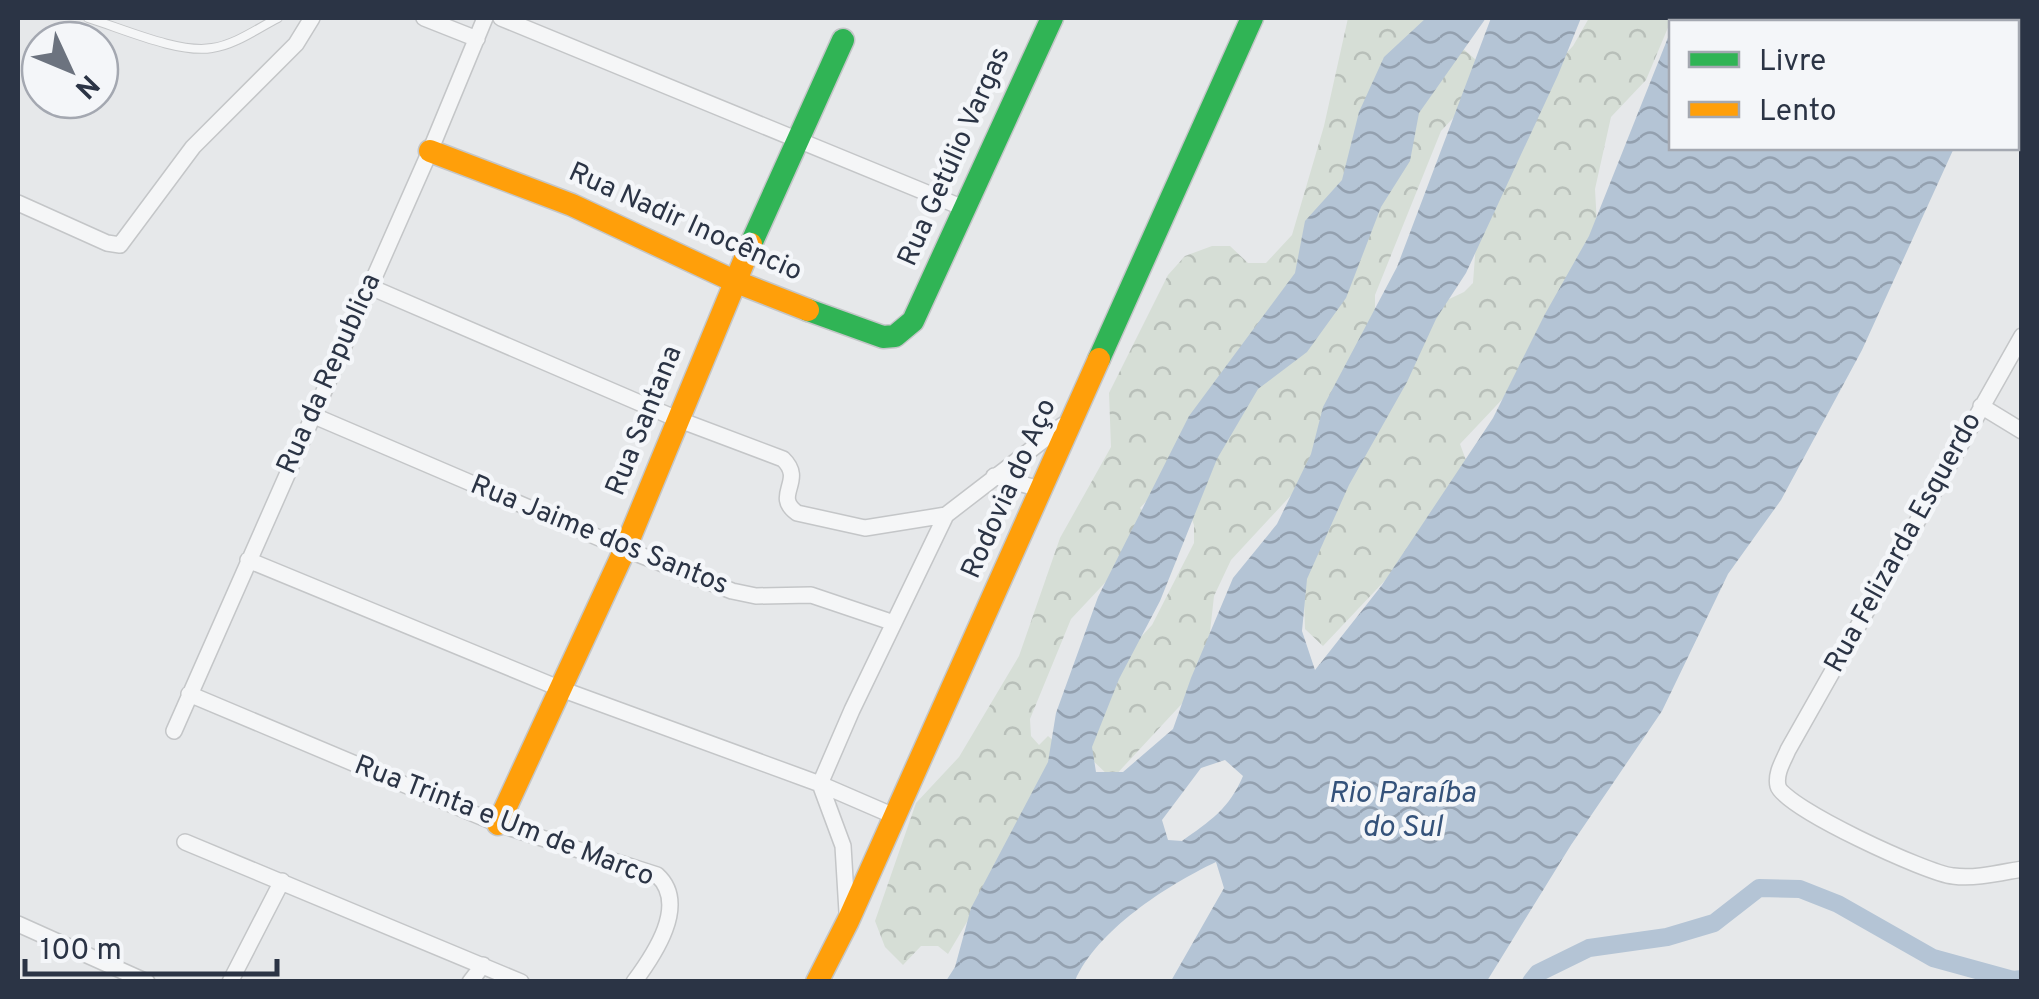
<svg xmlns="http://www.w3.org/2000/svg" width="2039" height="999" viewBox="0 0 2039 999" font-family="Overpass,sans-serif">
<defs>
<pattern id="forest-crowns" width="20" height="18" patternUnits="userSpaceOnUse" patternTransform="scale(2.5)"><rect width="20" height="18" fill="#d6ded6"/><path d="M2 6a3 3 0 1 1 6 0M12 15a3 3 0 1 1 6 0" fill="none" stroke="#b8bfb9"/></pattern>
<pattern id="water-waves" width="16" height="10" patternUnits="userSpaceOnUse" patternTransform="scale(2.5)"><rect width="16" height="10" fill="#b4c4d5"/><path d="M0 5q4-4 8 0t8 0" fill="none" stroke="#93a0af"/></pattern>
</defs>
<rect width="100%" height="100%" fill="#e6e8ea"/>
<path fill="url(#forest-crowns)" d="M1348,18H1428L1484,67V85L1441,131L1375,295V313L1403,321L1464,292L1473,283L1479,202L1529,92L1573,46L1589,18H1672L1646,80L1611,117L1595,189L1597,225L1512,389L1460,444L1470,471L1410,554L1323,646L1305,629L1302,539L1309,476L1231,560L1214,596L1207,659L1190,695L1112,779L1085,753L1092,690L1152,625L1194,543V525L1184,498L1157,490L1140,508L1149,517L1132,554L1071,619L1030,719L1031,736L1039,745L1048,736L1067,753L948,954L938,946H921L903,965L885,947L875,921L916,803L959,757L1019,656L1060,538L1111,447L1109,393L1168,275L1185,256L1212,246H1230L1248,263H1266L1292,235L1324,126Z"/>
<path fill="url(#water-waves)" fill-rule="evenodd" d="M1426,18H1486L1419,113L1410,161L1381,207L1346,298L1307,352L1258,389L1217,459L1160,601L1119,679L1092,747L1096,772H1123L1173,729L1191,678L1233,578L1277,524L1311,454L1323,407L1397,267L1491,18H1581L1558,75L1466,273L1436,319L1407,382L1349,485L1307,579L1302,631L1315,670L1382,585L1493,418L1545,314L1589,236L1671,30L1672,148H1954L1862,350L1781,500L1728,574L1662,711L1571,845L1487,981H1171L1224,888L1216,862C1167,885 1096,931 1075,981H946L955,967L971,908L1048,762L1056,713L1098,597L1189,416L1295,273L1305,221L1342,180L1359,112L1384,57ZM1225,760L1243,776C1229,809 1210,821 1182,841L1168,840L1162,820L1201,768Z
M1674,18H2021V35L2017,45L2016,22H1673Z"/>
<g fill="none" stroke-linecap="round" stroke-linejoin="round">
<path stroke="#b4c4d5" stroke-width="18" d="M1531,982L1538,973L1589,948L1667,937L1714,923L1759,888L1800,889L1838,904L1933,958L2013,980L2022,979"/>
<defs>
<path id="lane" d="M88,18C121,28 179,54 212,48C235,45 258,28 278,18"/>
<path id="street" d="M424,18L477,39
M501,18L966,209
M18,203L107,243L120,245L193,147L296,44L312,18
M368,286L677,419L783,459C806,481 772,495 797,513L865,528L946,515
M2022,336L1788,750C1784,760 1775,773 1778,786C1783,807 1928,874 1953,876C1975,879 1999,873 2022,869
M1981,406L2022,431
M312,415L625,549L732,591L756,596L811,595L894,623
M994,476L1043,490
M248,560L561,689L820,784L894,816
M189,694L498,824L657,875C689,904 654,955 634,982
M174,731L430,151L485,18
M185,842L521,982
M847,912L843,846L820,784L852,710L946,515L1063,425
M18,924L147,982
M230,982L282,881
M470,982L483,965"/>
<path id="fast" d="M751,244L843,40
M808,310L883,337L895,336L913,321L1052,18
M1099,359L1252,18"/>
<path id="slow" d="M430,151L572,205L734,281L808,310
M498,824L625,549L751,244
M817,982L848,921L1099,359"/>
</defs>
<use href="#lane" stroke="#c4c6c8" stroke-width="10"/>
<use href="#street" stroke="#c4c6c8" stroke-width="18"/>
<use href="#fast" stroke="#c4c6c8" stroke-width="25"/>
<use href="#slow" stroke="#c4c6c8" stroke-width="25"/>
<use href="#lane" stroke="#f5f6f7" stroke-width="8"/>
<use href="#street" stroke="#f5f6f7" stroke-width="15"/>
<use href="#fast" stroke="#30b455" stroke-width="22"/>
<use href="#slow" stroke="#ff9f0a" stroke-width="22"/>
</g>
<g text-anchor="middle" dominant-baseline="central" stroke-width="9" stroke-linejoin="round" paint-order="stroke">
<g font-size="28" fill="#2b3445" stroke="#f4f6f9">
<text transform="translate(955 157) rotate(-66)">Rua Getúlio Vargas</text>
<text transform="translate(685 223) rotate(24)">Rua Nadir Inocêncio</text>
<text transform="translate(330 374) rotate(-66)">Rua da Republica</text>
<text transform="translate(645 421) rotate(-68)">Rua Santana</text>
<text transform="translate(1010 489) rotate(-66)">Rodovia do Aço</text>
<text transform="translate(599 536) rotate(22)">Rua Jaime dos Santos</text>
<text transform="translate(1904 543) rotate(-61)">Rua Felizarda Esquerdo</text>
<text transform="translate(504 822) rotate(21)">Rua Trinta e Um de Marco</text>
</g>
<g font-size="30" font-style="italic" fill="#34527a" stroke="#f4f6f9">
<text x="1402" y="794">Rio Paraíba<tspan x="1402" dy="34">do Sul</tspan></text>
</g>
</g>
<rect width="2039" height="999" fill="none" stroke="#2b3445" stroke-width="40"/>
<rect x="1669" y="20" width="350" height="130" fill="#f4f6f9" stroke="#a4a8b1" stroke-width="2.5"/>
<rect x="1689" y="52" width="50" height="15" fill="#30b455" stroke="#a4a8b1" stroke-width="2.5"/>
<text x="1759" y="70" font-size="30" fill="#2b3445">Livre</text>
<rect x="1689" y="102" width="50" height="15" fill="#ff9f0a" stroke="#a4a8b1" stroke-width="2.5"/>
<text x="1759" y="120" font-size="30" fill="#2b3445">Lento</text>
<g transform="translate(70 70) rotate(134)"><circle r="48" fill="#f4f6f9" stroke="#a4a8b1" stroke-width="2.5"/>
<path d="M0-8L18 38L0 25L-18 38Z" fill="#6c737f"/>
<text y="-15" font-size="28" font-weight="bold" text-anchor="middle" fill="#2b3445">N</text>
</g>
<path d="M25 959v15h252v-15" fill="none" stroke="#2b3445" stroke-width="5"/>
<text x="40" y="959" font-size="30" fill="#2b3445" stroke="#f4f6f9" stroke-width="8" paint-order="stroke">100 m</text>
</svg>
